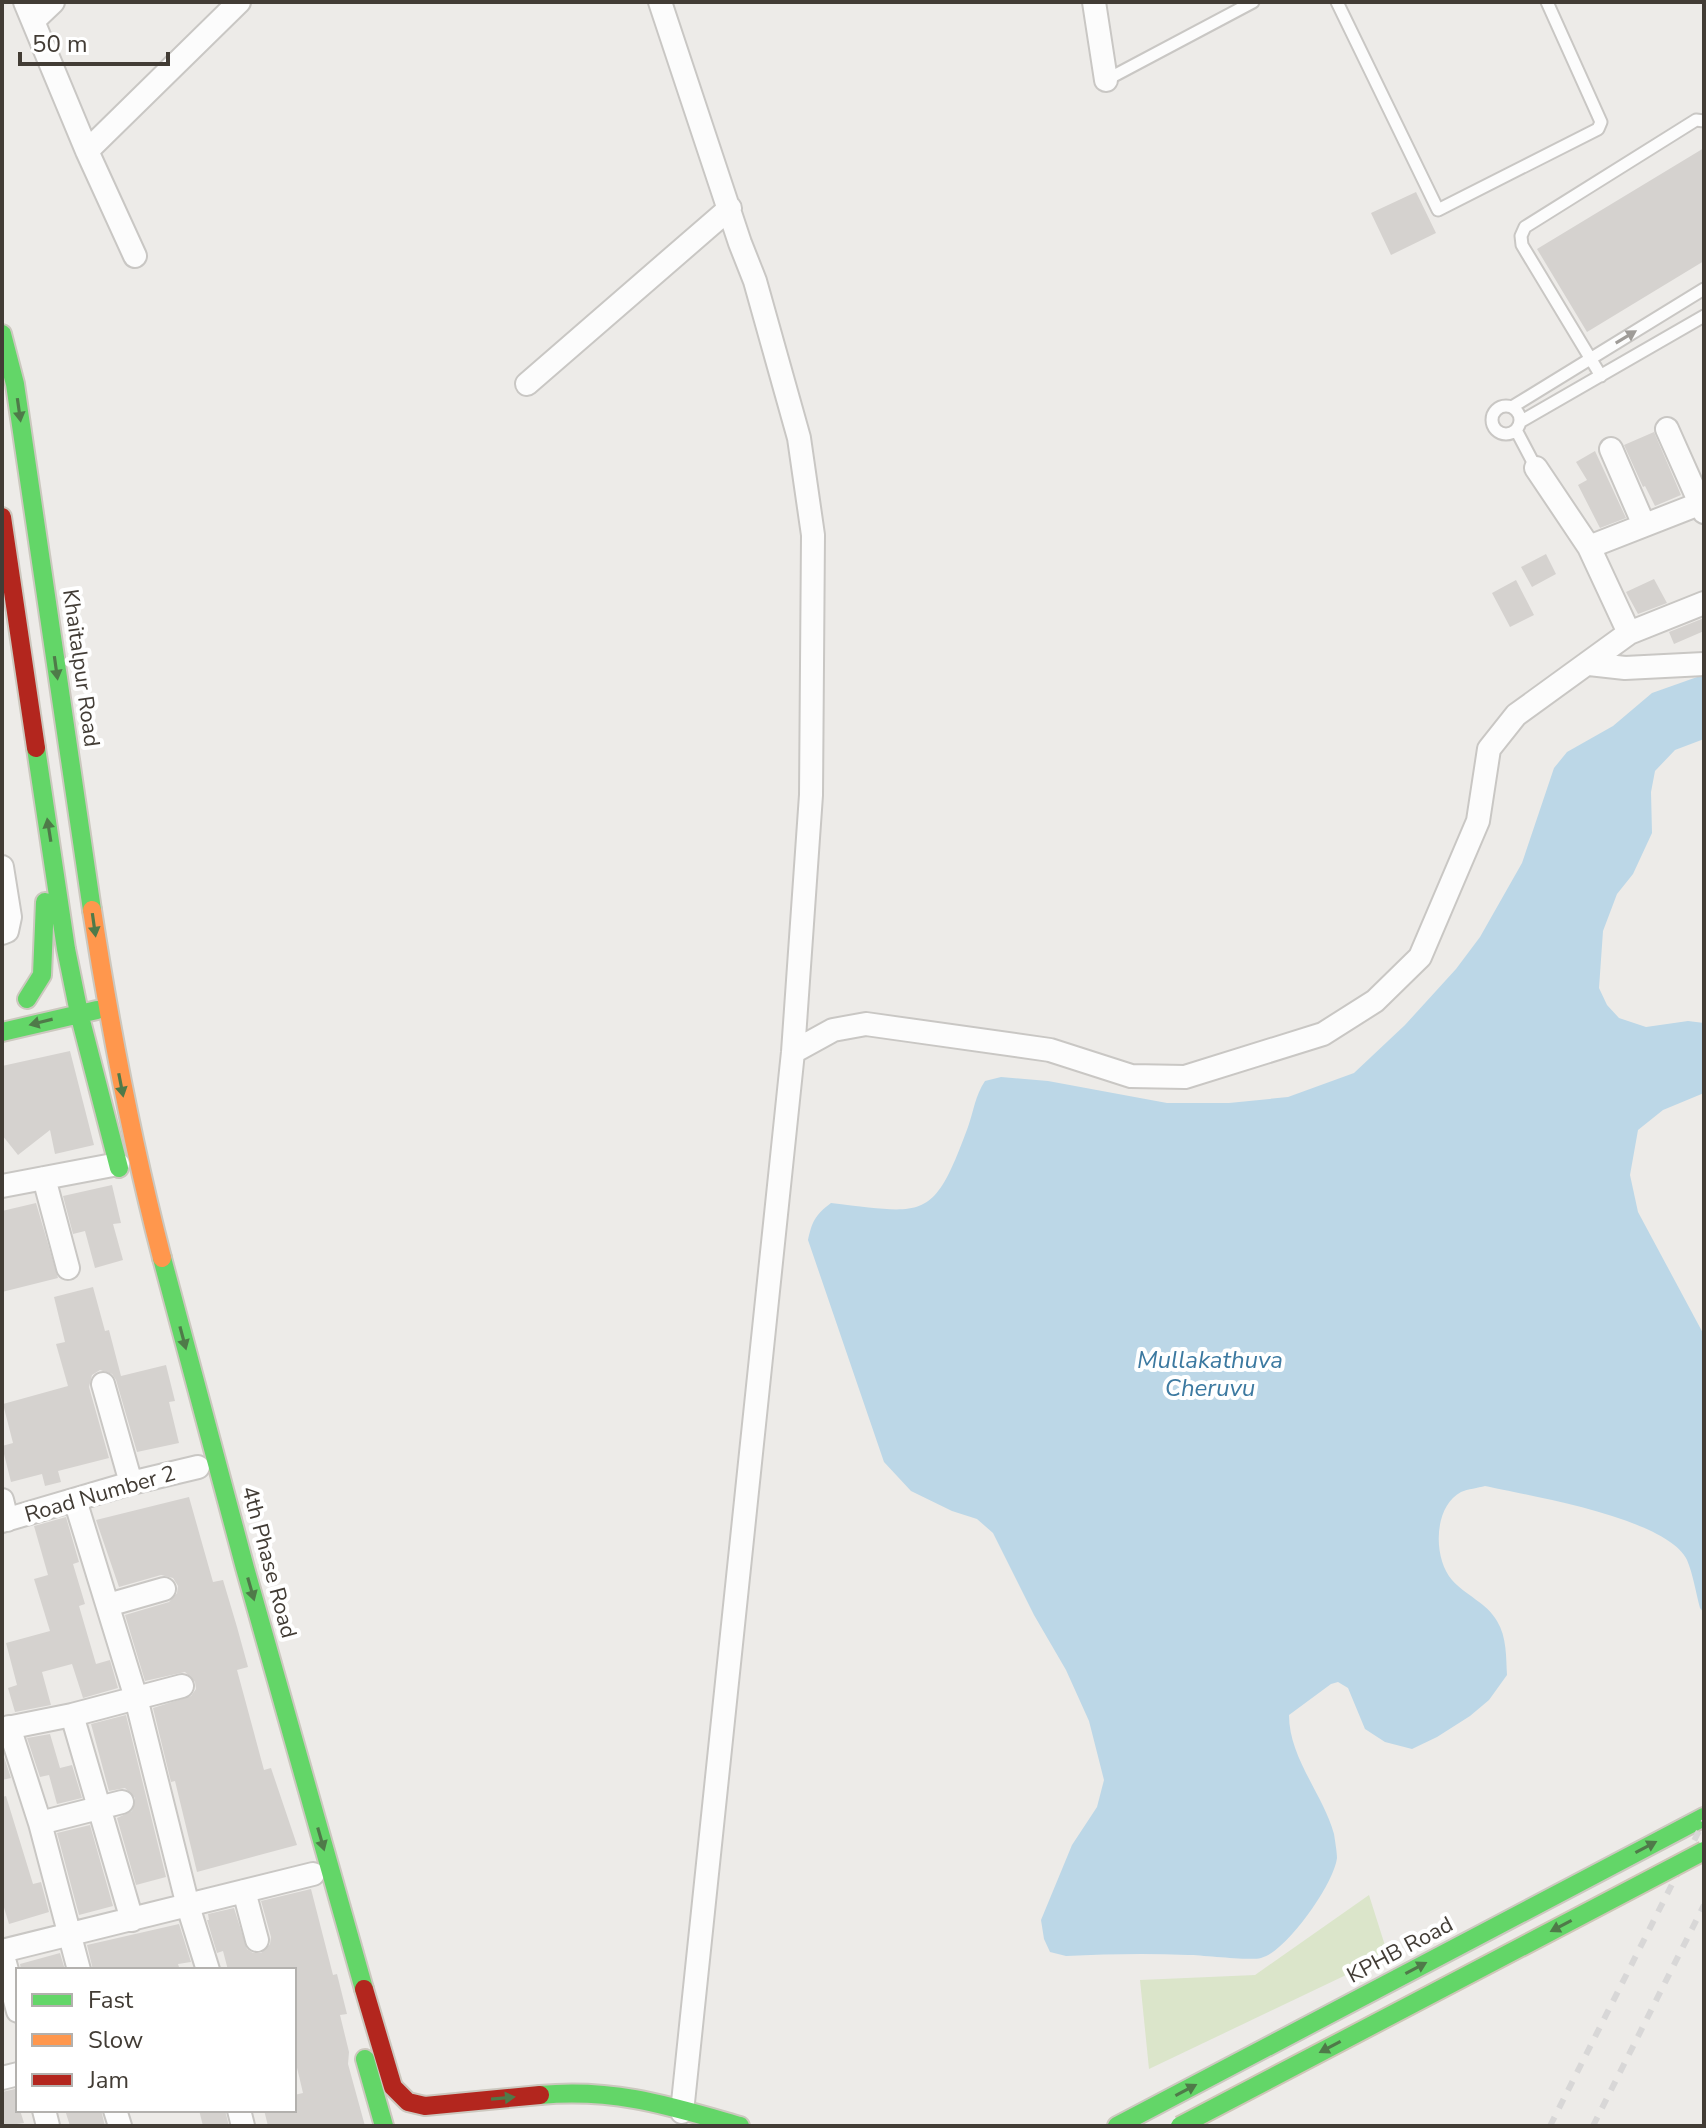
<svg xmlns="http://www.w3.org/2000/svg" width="1706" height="2128" viewBox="0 0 1706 2128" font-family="'Nunito Sans',sans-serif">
<rect width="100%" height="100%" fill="#edebe8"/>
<path fill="#dbe5ca" d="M1369,1895L1388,1955L1149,2069L1140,1980L1255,1975Z"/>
<path fill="#bcd7e7" d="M1700,676H1704V739L1675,750L1655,771L1651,792L1652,833L1633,874L1617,894L1603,931L1599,988L1607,1005L1619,1018L1646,1027L1688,1021L1704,1023V1093L1663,1110L1638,1130L1630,1175L1638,1212L1704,1335V1613L1700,1608C1696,1593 1693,1574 1687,1560C1667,1518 1530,1496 1485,1486C1478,1488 1468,1489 1461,1492C1433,1507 1433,1558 1452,1580C1465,1595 1487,1603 1497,1621C1507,1637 1506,1658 1507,1675L1489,1700L1470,1716L1437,1737L1412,1749L1385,1742L1365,1729L1348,1688L1338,1682L1331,1684L1289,1715C1289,1758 1323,1794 1334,1834C1335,1841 1337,1852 1337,1858C1334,1884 1286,1952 1261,1958C1249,1961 1203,1955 1188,1955C1147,1953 1106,1954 1066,1956L1050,1952L1044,1939L1041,1920L1072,1845L1097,1807L1104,1780L1089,1721L1066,1670L1034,1615L993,1533L977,1519L952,1511L911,1491L884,1462L808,1240C812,1222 815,1215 831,1203C926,1214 933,1222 968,1127C974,1110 975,1096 985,1081L1001,1077L1048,1081L1167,1103H1229L1288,1097L1354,1073L1405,1025L1456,969L1480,937L1522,863L1554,768L1567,752L1613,726L1652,693Z"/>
<path fill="#d5d2cf" d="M1704,148V261L1587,332L1537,249Z
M1416,192L1436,233L1391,255L1371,213Z
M1654,432L1681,495L1655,506L1645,486L1643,487L1624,445Z
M1595,451L1626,518L1600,528L1578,485L1587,480L1576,462Z
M1546,554L1556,574L1532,587L1521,567Z
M1654,579L1667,603L1638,614L1626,592Z
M1516,580L1534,615L1510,627L1492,593Z
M1704,618V631L1674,644L1669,632Z
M70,1051L94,1145L55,1154L50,1130L18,1155L2,1135V1066Z
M112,1185L121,1223L113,1224L123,1260L95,1268L85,1231L73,1234L63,1196Z
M36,1203L58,1278L2,1292V1211Z
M93,1287L105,1331L109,1330L121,1376L166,1365L175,1401L169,1402L179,1443L137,1452L116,1380L112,1374L100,1370L92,1375L89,1387L109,1458L58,1471L61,1482L45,1486L42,1474L11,1482L2,1446L13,1443L3,1404L68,1386L56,1344L65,1342L54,1297Z
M189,1497L213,1582L223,1580L237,1627L248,1667L237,1670L264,1770L271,1768L297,1845L197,1872L175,1781L171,1782L153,1708L191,1696L196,1689L195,1682L185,1672L145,1681L125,1615L169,1602L177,1593L178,1586L173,1578L161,1575L119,1587L96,1520Z
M66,1517L79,1562L73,1564L85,1604L79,1606L96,1664L110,1660L118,1688L83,1698L72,1664L42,1672L51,1705L15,1712L8,1688L17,1685L6,1643L50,1631L34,1579L48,1575L34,1526Z
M126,1715L166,1877L136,1885L117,1818L132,1811L135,1798L125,1788L109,1791L91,1724Z
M50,1734L60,1768L72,1765L82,1798L57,1804L49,1775L40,1777L27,1738Z
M2,1751L11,1778L2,1780Z
M6,1796L33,1884L41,1882L49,1912L9,1924L2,1901V1797Z
M90,1825L113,1906L79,1915L57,1833Z
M311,1889L333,1975L337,1974L347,2014L340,2015L349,2052L348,2064L365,2126H268L264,2110H294V2095L303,2093L294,2055V1970H228L223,1951L217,1953L207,1920H209L208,1914L234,1908L247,1949L253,1953H261L270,1944L271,1937L261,1901Z
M179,1924L191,1962L178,1964L180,1970H93L87,1945Z
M60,1953L65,1970H21L20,1964Z
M15,2089L18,2110H20L24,2123L2,2126V2092Z
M65,2110H101L105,2126H70Z
M199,2110H225L229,2126H203Z"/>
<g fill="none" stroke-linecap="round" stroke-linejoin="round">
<defs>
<path id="lane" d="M1337,2L1438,210L1598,129L1601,122L1547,2
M1106,80L1253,2
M1601,376L1522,245L1521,236L1525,227L1696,120L1704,121
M1492 420a14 14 0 1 1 28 0a14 14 0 1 1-28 0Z
M1512,407L1704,289
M1520,422L1704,316
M1516,430L1536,468"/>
<path id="street" d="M25,2L87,151L135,256
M660,2L740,243L755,281L799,438L813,535L811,795L793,1052L682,2112
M1094,2L1106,80
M33,21L53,2
M87,151L239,2
M527,384L730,208
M1667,429L1704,512
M1611,449L1644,525
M1536,468L1589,547
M1629,633L1589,547L1704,502
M1589,664L1625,668L1704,664
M2,867L10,917L7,931L2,933
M793,1052L833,1030L866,1024L1050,1050L1131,1076L1185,1077L1323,1034L1375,1001L1420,957L1478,821L1489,749L1516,715L1629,633L1704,603
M44,1178L68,1268
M2,1186L118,1164
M103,1384L131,1483
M2,1500L7,1520
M75,1500L136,1698L188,1906L208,1970
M2,1521L131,1483L198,1467
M108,1605L164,1589
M72,1715L132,1920
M9,1727L40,1823L79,1970
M2,1729L72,1715L182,1686
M40,1823L122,1802
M244,1891L257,1940
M2,1951L313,1874
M2,1952L18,2011
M2,2078L18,2074
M44,2110L48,2126
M115,2110L120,2126
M239,2110L243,2126"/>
<path id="fast" d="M2,334L15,384L92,910
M36,748L66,949L79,1013L119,1168
M27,999L42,975L45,902
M2,1032L97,1010
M162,1258L245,1568L364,1989
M365,2059L384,2126
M540,2095C615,2088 670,2106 740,2126
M1117,2126L1704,1817"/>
<path id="slow" d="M92,910C110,1027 132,1143 162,1258"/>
<path id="jam" d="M2,517L36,748
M364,1989L393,2087L408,2102L425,2106L540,2095"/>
</defs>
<use href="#lane" stroke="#c9c7c4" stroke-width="15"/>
<use href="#street" stroke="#c9c7c4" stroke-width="26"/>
<use href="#fast" stroke="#ccc8bf" stroke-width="22"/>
<use href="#slow" stroke="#ccc8bf" stroke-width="22"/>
<use href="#jam" stroke="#ccc8bf" stroke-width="22"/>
<use href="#lane" stroke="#fcfcfc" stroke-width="11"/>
<use href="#street" stroke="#fcfcfc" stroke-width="22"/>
<use href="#fast" stroke="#63d668" stroke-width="18"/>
<use href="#slow" stroke="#ff974d" stroke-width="18"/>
<use href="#jam" stroke="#b3261e" stroke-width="18"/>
<path stroke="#d8d7d7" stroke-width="6" stroke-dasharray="10 10" stroke-linecap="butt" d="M1550,2126L1704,1821
M1593,2126L1704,1905"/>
<defs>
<path id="fast-bridge" d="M1180,2126L1704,1851"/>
</defs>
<use href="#fast-bridge" stroke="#cec6b7" stroke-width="22" stroke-linecap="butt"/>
<use href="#fast-bridge" stroke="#63d668" stroke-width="18"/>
</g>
<defs><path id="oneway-solid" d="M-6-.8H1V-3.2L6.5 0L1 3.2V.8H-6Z" transform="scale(2)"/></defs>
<use fill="#9f9c98" href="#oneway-solid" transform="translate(1626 337) rotate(-31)"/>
<g fill="#4f7a49">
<use href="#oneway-solid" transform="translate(19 410) rotate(82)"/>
<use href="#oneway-solid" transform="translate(56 668) rotate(82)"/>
<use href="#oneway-solid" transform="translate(49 830) rotate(-99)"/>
<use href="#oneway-solid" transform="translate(94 925) rotate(82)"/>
<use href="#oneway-solid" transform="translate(41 1022) rotate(166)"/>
<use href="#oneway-solid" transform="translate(121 1085) rotate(79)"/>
<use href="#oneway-solid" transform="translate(183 1338) rotate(75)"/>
<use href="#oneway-solid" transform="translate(251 1589) rotate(74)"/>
<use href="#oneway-solid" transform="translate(321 1839) rotate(74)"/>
<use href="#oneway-solid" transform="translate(1646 1847) rotate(-28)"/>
<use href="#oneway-solid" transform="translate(1561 1926) rotate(152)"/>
<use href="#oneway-solid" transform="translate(1416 1968) rotate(-28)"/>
<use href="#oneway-solid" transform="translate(1330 2047) rotate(152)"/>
<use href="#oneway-solid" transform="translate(1186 2090) rotate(-28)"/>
<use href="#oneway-solid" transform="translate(503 2098) rotate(-5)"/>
</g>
<g text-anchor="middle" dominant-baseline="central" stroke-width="8" stroke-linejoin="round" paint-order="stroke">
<g font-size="22" fill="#423c35" stroke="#fff">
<text transform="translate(81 668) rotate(82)">Khaitalpur Road</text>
<text transform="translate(100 1494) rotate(-16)">Road Number 2</text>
<text transform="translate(269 1562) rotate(75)">4th Phase Road</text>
<text transform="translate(1400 1950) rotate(-28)">KPHB Road</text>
</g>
<g font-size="24" font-style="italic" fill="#3c79a0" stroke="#fff">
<text x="1210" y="1360">Mullakathuva<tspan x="1210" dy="28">Cheruvu</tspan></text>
</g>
</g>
<rect width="1706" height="2128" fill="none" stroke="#423c35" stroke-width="8"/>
<rect x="16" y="1968" width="280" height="144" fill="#ffffff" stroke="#b3b1ae" stroke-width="2"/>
<rect x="32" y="1994" width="40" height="12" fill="#63d668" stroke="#b3b1ae" stroke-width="2"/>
<text x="88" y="2008" font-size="24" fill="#423c35">Fast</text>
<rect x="32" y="2034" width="40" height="12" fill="#ff974d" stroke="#b3b1ae" stroke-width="2"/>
<text x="88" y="2048" font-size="24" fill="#423c35">Slow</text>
<rect x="32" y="2074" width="40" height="12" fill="#b3261e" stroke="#b3b1ae" stroke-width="2"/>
<text x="88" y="2088" font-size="24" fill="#423c35">Jam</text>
<path d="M20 52v12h148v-12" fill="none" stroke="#423c35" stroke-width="4"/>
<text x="32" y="52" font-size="24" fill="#423c35" stroke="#ffffff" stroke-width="6" paint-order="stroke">50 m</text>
</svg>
